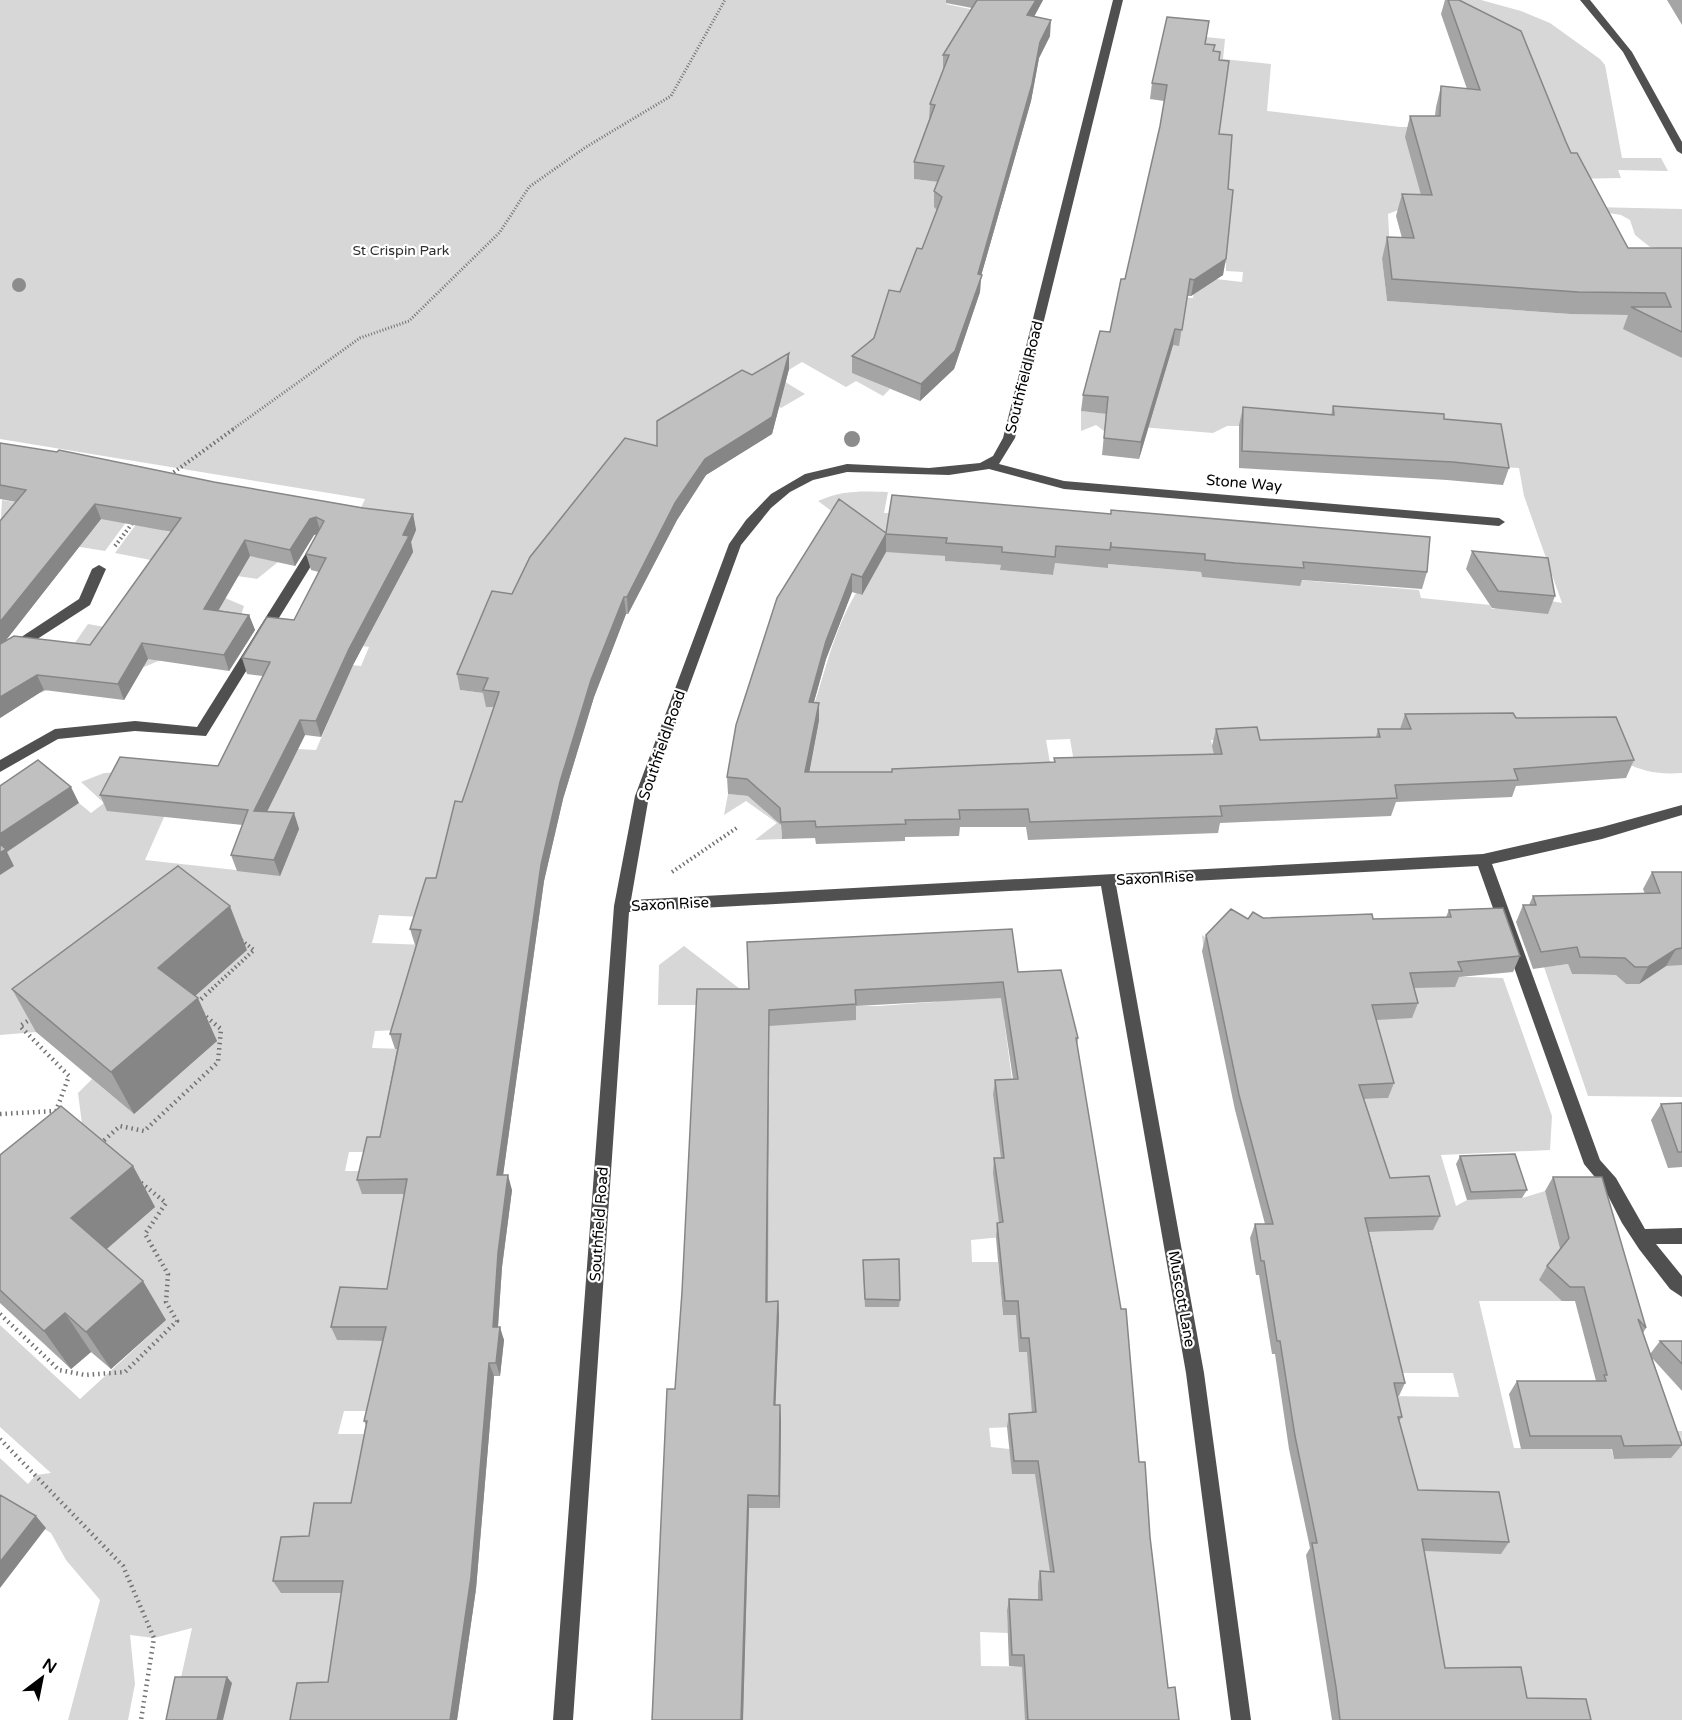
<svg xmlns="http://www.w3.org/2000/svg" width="1682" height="1720" viewBox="0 0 1682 1720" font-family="'Varela Round',sans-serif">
<rect width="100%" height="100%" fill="#fff"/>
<path fill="#d7d7d7" d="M0,0H948L946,4L984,12L943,71L914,179L954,184L959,214L863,377L890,389L883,396L856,381L846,387L802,362L777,377L805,394L781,408L742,386L682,456L460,690L491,694L530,711L423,917L379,915L372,943L427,945L400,1030L375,1031L372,1048L405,1049L395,1152H349L345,1171H368L363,1194H405L395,1303L338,1340L391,1341L407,1411H344L338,1434H373L387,1460L281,1592L358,1593L335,1692L300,1720H223L180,1682L192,1628L154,1638L130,1635L135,1684L128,1720H68L100,1600L66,1560L51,1533L0,1502V1458L28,1484L36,1475L51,1473L0,1427V1325L80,1399L166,1320L73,1237L82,1124L78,1093L92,1079L134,1114L216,1042L36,1032L0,1035V875L2,855L79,803L91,813L104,803L81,782L104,773L126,772L165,815L145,860L280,875L254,826L298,749L316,750L339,696L333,663L361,666L369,647L336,642L354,523L365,499L0,439Z
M1451,0H1481L1521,11L1550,23L1600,59L1605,65L1622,158H1661L1668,171L1618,170L1621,178L1572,179L1500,205L1682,209V251L1650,247L1635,235L1630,220L1621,215L1603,212L1401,209L1388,214L1390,252L1382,259L1387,301L1570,314L1668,315L1682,329L1675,354L1682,358V773C1657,775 1640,771 1618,759L1405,746L1211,740L1218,771L1076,774L1070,739L1046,740L1053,780L765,811L773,818H780L782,839L755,840L777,823L746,801L724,815L728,794L766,798C780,772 800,745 810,717C825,674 832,634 856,593L861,595L864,535L818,501C842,490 862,491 888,492L884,513H892L913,553L946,556V561L1001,565V570L1053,575L1054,563L1108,564L1201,572L1202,577L1299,580L1419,590L1421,598L1490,605L1492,609L1546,600L1562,603L1524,496L1519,468L1500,467L1257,426H1227L1213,433L1129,426L1104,431L1096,425L1081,431V411L1115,415L1182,297L1193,298L1194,287L1216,279L1242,282L1243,272L1226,271V263L1188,260L1200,148L1206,37L1225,39L1223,59L1271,64L1267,111L1400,127H1426L1532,151Z
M2,500L127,521L105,551L0,534Z
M137,523L278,562L257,579L202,571L225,598L244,606L237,628L144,667L69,657L48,690L40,693L88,624L121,630L166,563L115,553Z
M1202,935L1211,941L1400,975L1503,978L1552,1116L1550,1150L1441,1155L1456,1206L1467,1200L1522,1198L1545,1191L1565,1269L1545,1285L1553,1293L1565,1294L1566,1301H1479L1514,1448L1580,1449L1603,1417L1614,1459L1671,1458L1662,1431H1682V1720H1579L1437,1678L1406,1555L1426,1551L1417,1502L1387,1396L1459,1397L1453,1373H1394L1361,1236L1371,1232L1433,1230L1363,1193L1339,1100L1388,1098L1379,1067L1206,970Z
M684,946L744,992L749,988L855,1006H879L934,1002L1015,980L1004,1019L1014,1095L993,1096L996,1115H1018L1002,1237L971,1240L972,1262H998L1003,1315H1042L1019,1352H1050L1033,1426L989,1428L991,1447L1009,1449L1049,1474L1064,1542L1039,1612L1007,1611L1008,1633L980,1632L981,1666L1045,1667L1025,1720H743L749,1508H780L781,1419H754L769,1123L766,1015L699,1005H658L659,965Z
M1682,953V1097L1588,1096L1544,967L1568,964L1572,974L1610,975L1609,967L1626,984H1639Z"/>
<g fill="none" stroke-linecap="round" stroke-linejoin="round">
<path stroke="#727272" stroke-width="3" stroke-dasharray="1 2" stroke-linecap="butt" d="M233,429L360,338L409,321L500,232L529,187L586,147L671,96L725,0"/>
<path stroke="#727272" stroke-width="4" stroke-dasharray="1.5 3" stroke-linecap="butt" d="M170,475L235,428
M115,546L134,521
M672,872L738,827
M212,989L254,950L241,940"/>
<path stroke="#727272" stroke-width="4.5" stroke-dasharray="1.5 4" stroke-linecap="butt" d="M197,1003L213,988
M32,1018L20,1026L69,1076L56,1111
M0,1114L56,1111
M100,1144L120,1126L144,1131L218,1062L221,1029L203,1014
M0,1314L59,1370L85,1375L125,1372L177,1321L166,1302L168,1274L145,1234L166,1203L139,1181
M0,1439L123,1566L154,1638L141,1720"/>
<path fill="#505050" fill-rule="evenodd" d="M1113,0H1123L1015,438L999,464L1064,481L1499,518L1505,522L1499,526L1064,489L989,469L949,475L847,472L813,480L790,492L771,508L741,545L649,796L631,900L1483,854L1602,827L1682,805V815L1602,839L1492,864L1600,1160L1616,1178L1645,1229L1682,1228V1244H1656L1682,1276V1297L1670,1289L1639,1249L1622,1223L1604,1188L1584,1164L1478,866L1116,885L1204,1373L1251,1720H1231L1186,1373L1101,886L629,912L573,1720H553L614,906L635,796L729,544L746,520L771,494L805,474L847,464L929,468L980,463L993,456L1003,438Z
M1580,0H1590L1632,52L1682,142V154L1677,151L1623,52Z
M318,541L324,545L206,736L135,731L58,739L0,772V760L55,729L135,721L197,727L313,542Z
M99,565L106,569L90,605L0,663V651L79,599L92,569Z"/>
</g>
<g fill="#8c8c8c">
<circle cx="19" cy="285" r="7"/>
<circle cx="852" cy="439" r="8"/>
</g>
<path fill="#a5a5a5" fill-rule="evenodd" d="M946,0H1043L1034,17L1050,36L1039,58L1031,101L981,276L980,292L954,369L920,401L852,373V356L874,338L922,249L937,210L934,207V191L938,182L914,179V162L929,120L930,104L943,71V55L972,8L946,3Z
M1445,0H1459L1566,142L1571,153L1628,248H1682V358L1623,329L1628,315L1570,314L1387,301L1382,259L1387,237L1402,238L1396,216L1402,194L1421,195L1405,137L1410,116H1435L1436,107L1441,86L1467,89L1441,14Z
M1667,0H1682V25Z
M1205,44L1214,51L1219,60V134L1228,189L1223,275L1191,296H1187L1179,346L1173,345L1139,459L1102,455L1106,414L1081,411L1083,395L1110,332L1125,279L1160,126L1164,101L1150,99L1152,83Z
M789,353V369L772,434L706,475L677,520L628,614H626L594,697L563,799L544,881L503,1175L512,1190L502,1267L498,1327L504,1340L500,1376H494L476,1589L457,1720H290L328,1682L342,1593H281L273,1581L309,1536L351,1503L366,1425L364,1421L383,1341L337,1340L331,1327L387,1289L404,1194H362L357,1180L380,1137L397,1049H395L390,1034L416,945H415L410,929L436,878L494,707H486L483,693L460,690L457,674L512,594L657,446L752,375Z
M1333,406L1444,419L1509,468L1503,485L1447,480L1239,468V425L1243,407L1331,415Z
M0,443L57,452L59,450L214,482L363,508L413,514L416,530L411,542L413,552L353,665L321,737L305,735L267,811L294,813L299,829L280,876L237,871L231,855L243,825L107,811L100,795L120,757L218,766L263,676L247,674L242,658L267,617L294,620L319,572L311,570L306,554L317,534L314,535L295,566L250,556L218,610L249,615L255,630L229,671L148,659L124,700L44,690L0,718V521L16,502L0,499ZM101,519L172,532L90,645L14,636L5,641Z
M1111,510L1427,572L1422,589L1302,580L1300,586L1202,577L1201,572L1108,564V563V568L1055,563L1053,575L1000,570L1001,565L945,561V556L886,552L862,595L852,592L826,659L814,702L819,703V720L809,772H892V769L1054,762V758L1214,755L1212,746L1216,729L1260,740L1376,737L1378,729H1400L1405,714L1516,718L1634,760L1626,778L1516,786L1512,797L1396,802L1391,816L1220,823L1218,833L1028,840L1026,827H960L959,836L905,837V841L816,844L815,838L782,839L781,825L748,796L728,794L727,777L777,598L886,533L1111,514Z
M1472,551L1555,596L1548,614L1492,608L1466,569Z
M1652,872H1682V965L1666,966L1639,984H1626L1616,975L1572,974L1568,964L1533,969L1516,922L1523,905H1529L1533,896L1645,894L1643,889Z
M1449,910L1520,956L1513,972L1459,977L1455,987L1414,988L1418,1003L1412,1018L1376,1020L1394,1083L1388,1098L1364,1099L1390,1178L1440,1216L1433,1230L1369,1232L1405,1383L1399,1396H1397L1402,1417L1399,1421L1418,1490L1509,1542L1501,1554L1424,1551L1445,1668L1591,1720H1332L1306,1555L1310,1548L1289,1449L1275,1354H1272L1259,1275H1256L1250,1238L1255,1224H1265L1235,1110L1202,951L1206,935L1248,919L1263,918L1373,919L1446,917Z
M247,950L195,996L217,1041L134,1114L36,1032L12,989Z
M1018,972L1078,1038L1077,1045L1150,1537L1168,1688L1179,1720H1025L1022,1667L1009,1666L1007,1611L1009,1599L1038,1600V1583L1040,1571L1050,1572L1035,1474H1012L1007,1427L1009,1414L1032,1413L1027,1352H1019L1016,1315H1003L996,1238L997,1223H999L993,1173L994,1158H1001L993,1095L995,1080L1013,1079L1001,998L856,1006V1020L769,1026L768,1302L778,1301L779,1316L775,1405L781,1419L780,1508H749L743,1720H652L675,1389L749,989Z
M1682,1103V1167L1668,1168L1651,1120L1661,1104Z
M0,1155L133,1166L155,1207L107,1249L166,1320L111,1369L91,1352L71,1369L0,1303Z
M1460,1156L1527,1190L1522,1198L1467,1200L1456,1164Z
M1553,1177L1646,1328L1643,1333L1650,1354L1660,1341H1682V1391L1652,1358L1682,1445L1671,1458L1614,1459L1612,1449H1521L1509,1394L1517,1381H1596L1575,1301H1562L1539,1280L1547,1266L1560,1249L1545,1191Z
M863,1267L900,1300L899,1307H865Z"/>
<path fill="#868686" d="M1036,0H1043L1026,31L1027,15Z
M1051,20L1050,36L1039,58L1031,101L981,276L980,292L954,369L920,401L921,384L978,274L1040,42Z
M1226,259L1223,275L1191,296L1194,280Z
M1175,329L1173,345L1139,459L1141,442Z
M789,353V369L772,434L706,475L677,520L628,614L627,597L675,503L705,459Z
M95,504L101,519L0,648V622Z
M413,514L416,530L411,542L413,552L353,665L321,737L316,721L349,649Z
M316,517L321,533L314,535L295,566L290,550L310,519Z
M886,534V552L862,595V577Z
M245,540L250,556L210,625L204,609Z
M852,574V592L826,659L809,719V702L826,641Z
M624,597L626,614L594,697L563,799L544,881L501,1190L497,1175L541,865L560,782L591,680Z
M249,615L255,630L229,671L224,655Z
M142,643L148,659L124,700L118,684Z
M37,675L44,690L0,718V697Z
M819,703V720L806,790L805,772Z
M300,720L305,735L260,826L254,811Z
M71,787L79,803L7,852L14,866L0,875V834Z
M294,813L299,829L280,876L274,860Z
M230,906L247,950L178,1011L158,968Z
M1676,949L1666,966L1639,984L1648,967Z
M198,998L217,1041L134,1114L111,1072Z
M769,1010V1026L767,1316L766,1302Z
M133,1166L155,1207L96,1258L71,1218Z
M508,1175L512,1190L502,1267L497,1340L493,1327L498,1253Z
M143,1281L166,1320L111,1369L86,1332Z
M778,1301L779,1316L775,1419L774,1405Z
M65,1313L91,1352L71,1369L44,1331Z
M500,1327L504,1340L500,1376L496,1363Z
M489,1363L494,1376L476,1589L457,1720H450Z
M780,1405L781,1419L780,1508L779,1496Z
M748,1495L749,1508L743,1720H741Z
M36,1516L46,1528L0,1588V1562Z
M227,1677L232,1683L223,1720H217Z"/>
<path fill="#c0c0c0" stroke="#868686" stroke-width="1.5" d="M977,0H1036L1027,15L1051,20L1040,42L1032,84L978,274L982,275L955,351L921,384L852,356L874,338L889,290L900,292L917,248L922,249L942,197L934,191L944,166L914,162L935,105L930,104L949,55H943Z
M1448,0H1459L1521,31L1566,142L1571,153H1577L1628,248H1682V332L1631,307H1671L1665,293L1578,292L1392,279L1387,237L1414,238L1402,194L1432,195L1410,116H1440L1441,86L1480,90Z
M1167,17L1209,21L1205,44L1215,45L1213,51L1220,52L1219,60L1229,61L1219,134L1232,135L1228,189L1233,190L1226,259L1194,280L1190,279L1182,330L1175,329L1141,442L1104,438L1108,397L1083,395L1100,331L1110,332L1121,279H1125L1160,126L1167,85L1152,83Z
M789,353L772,417L705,459L675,503L627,597H624L591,680L560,782L541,865L497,1175H508L498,1253L493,1327H500L496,1363H489L471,1577L450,1720H290L297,1683L328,1682L343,1581H273L281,1537L309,1536L314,1503H351L367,1421H364L386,1327H331L340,1287L387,1289L407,1179L357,1180L367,1137H380L401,1034H390L421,930L410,929L426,878H436L455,801L462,802L499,692L483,690L488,678L457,674L492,591L512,594L530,557L625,438L657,446V421L742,370L752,375Z
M1333,406L1444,414V419L1501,424L1509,468L1453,462L1242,451L1243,407L1334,415Z
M0,443L57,452L59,450L214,482L363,508L413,514L403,535L409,536L349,649L316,721L300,720L254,811L294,813L274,860L231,855L248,810L100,795L120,757L218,766L270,662L242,658L267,617L294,620L326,558L306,554L324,521L316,517L310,519L290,550L245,540L204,609L249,615L224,655L142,643L118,684L37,675L0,697V644L14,636L90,645L181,518L95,504L0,622V521L26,490L0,485Z
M892,495L1111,514V510L1430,537L1427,572L1303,562L1304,568L1235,563L1205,560V554L1111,547V542L1110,550L1056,546L1055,557L1002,552V547L946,543L947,538L886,534L862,577L852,574L826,641L809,702L819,703L805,772H892V769L1055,762L1054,758L1222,754L1216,729L1257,727L1260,740L1380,737L1378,729H1411L1405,714L1513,713L1516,718L1616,717L1634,760L1514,769L1518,780L1395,785L1397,798L1220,806L1222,816L1030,822L1028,809L959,810L960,819L905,820L906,824L816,827L815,821L781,822L780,808L747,779L727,777L736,725L777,598L839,499L886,533Z
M1472,551L1548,558L1555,596L1498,591Z
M38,760L71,787L0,834V786Z
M0,844L6,849L0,853Z
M178,866L230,906L158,968L198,998L111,1072L12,989Z
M1652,872H1682V948L1676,949L1648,967H1635L1625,958L1580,957L1577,947L1541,952L1523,905H1536L1533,896L1660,893Z
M1503,908L1520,956L1458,962L1462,971L1410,973L1418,1003L1372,1005L1394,1083L1359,1085L1390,1178L1429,1176L1440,1216L1365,1218L1405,1383H1394L1402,1417H1398L1418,1490L1499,1492L1509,1542L1422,1539L1445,1668L1521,1667L1527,1698L1586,1699L1591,1720H1340L1336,1687L1312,1543H1317L1295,1436L1280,1341H1277L1264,1261H1261L1255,1224H1273L1239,1095L1206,935L1231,909L1248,919L1253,912L1263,918L1372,914L1373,919L1451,917L1449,910Z
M1012,929L1018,972L1061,970L1078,1038H1076L1121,1309H1126L1139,1462H1145L1150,1537L1168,1688L1175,1687L1179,1720H1028L1024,1655H1012L1009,1599L1042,1600L1040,1571L1054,1572L1038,1461H1014L1009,1414L1036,1412L1029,1338H1021L1018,1301H1005L997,1223L1003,1222L994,1158H1004L995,1080L1018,1079L1003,982L855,990L856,1004L769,1010L766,1302L778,1301L774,1405H780L779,1496L748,1495L741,1720H652L667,1389H675L682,1292L697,989H749L747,942Z
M1682,1103V1152H1678L1661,1104Z
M61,1106L133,1166L71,1218L143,1281L86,1332L65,1313L44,1331L0,1290V1155Z
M1515,1154L1527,1190L1471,1192L1460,1156Z
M1553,1177H1602L1646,1328L1638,1319L1682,1445L1624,1446L1621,1436H1530L1517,1381H1606L1604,1375H1607L1584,1287H1570L1547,1266L1569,1238Z
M899,1259L900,1300L865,1299L863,1260Z
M1660,1341H1682V1364Z
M0,1495L36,1516L0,1562Z
M175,1677H227L217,1720H166Z"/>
<g text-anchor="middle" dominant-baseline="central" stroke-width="4.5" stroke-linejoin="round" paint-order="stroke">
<g font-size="14" fill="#2e2e2e" stroke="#fff">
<text x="401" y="250">St Crispin Park</text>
</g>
<g font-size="15" fill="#000" stroke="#fff">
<text transform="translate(1024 377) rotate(-76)">Southfield Road</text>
<text transform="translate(1244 483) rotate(5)">Stone Way</text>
<text transform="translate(662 745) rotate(-71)">Southfield Road</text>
<text transform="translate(1155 878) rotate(-3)">Saxon Rise</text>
<text transform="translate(670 904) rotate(-3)">Saxon Rise</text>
<text transform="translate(599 1224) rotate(-86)">Southfield Road</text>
<text transform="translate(1182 1299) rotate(80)">Muscott Lane</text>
</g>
</g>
<g transform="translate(42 1678) rotate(32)" stroke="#ffffff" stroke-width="4.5" paint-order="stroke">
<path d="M0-4.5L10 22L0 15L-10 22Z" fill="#000000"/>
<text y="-9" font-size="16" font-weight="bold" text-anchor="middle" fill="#000000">N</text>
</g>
</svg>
